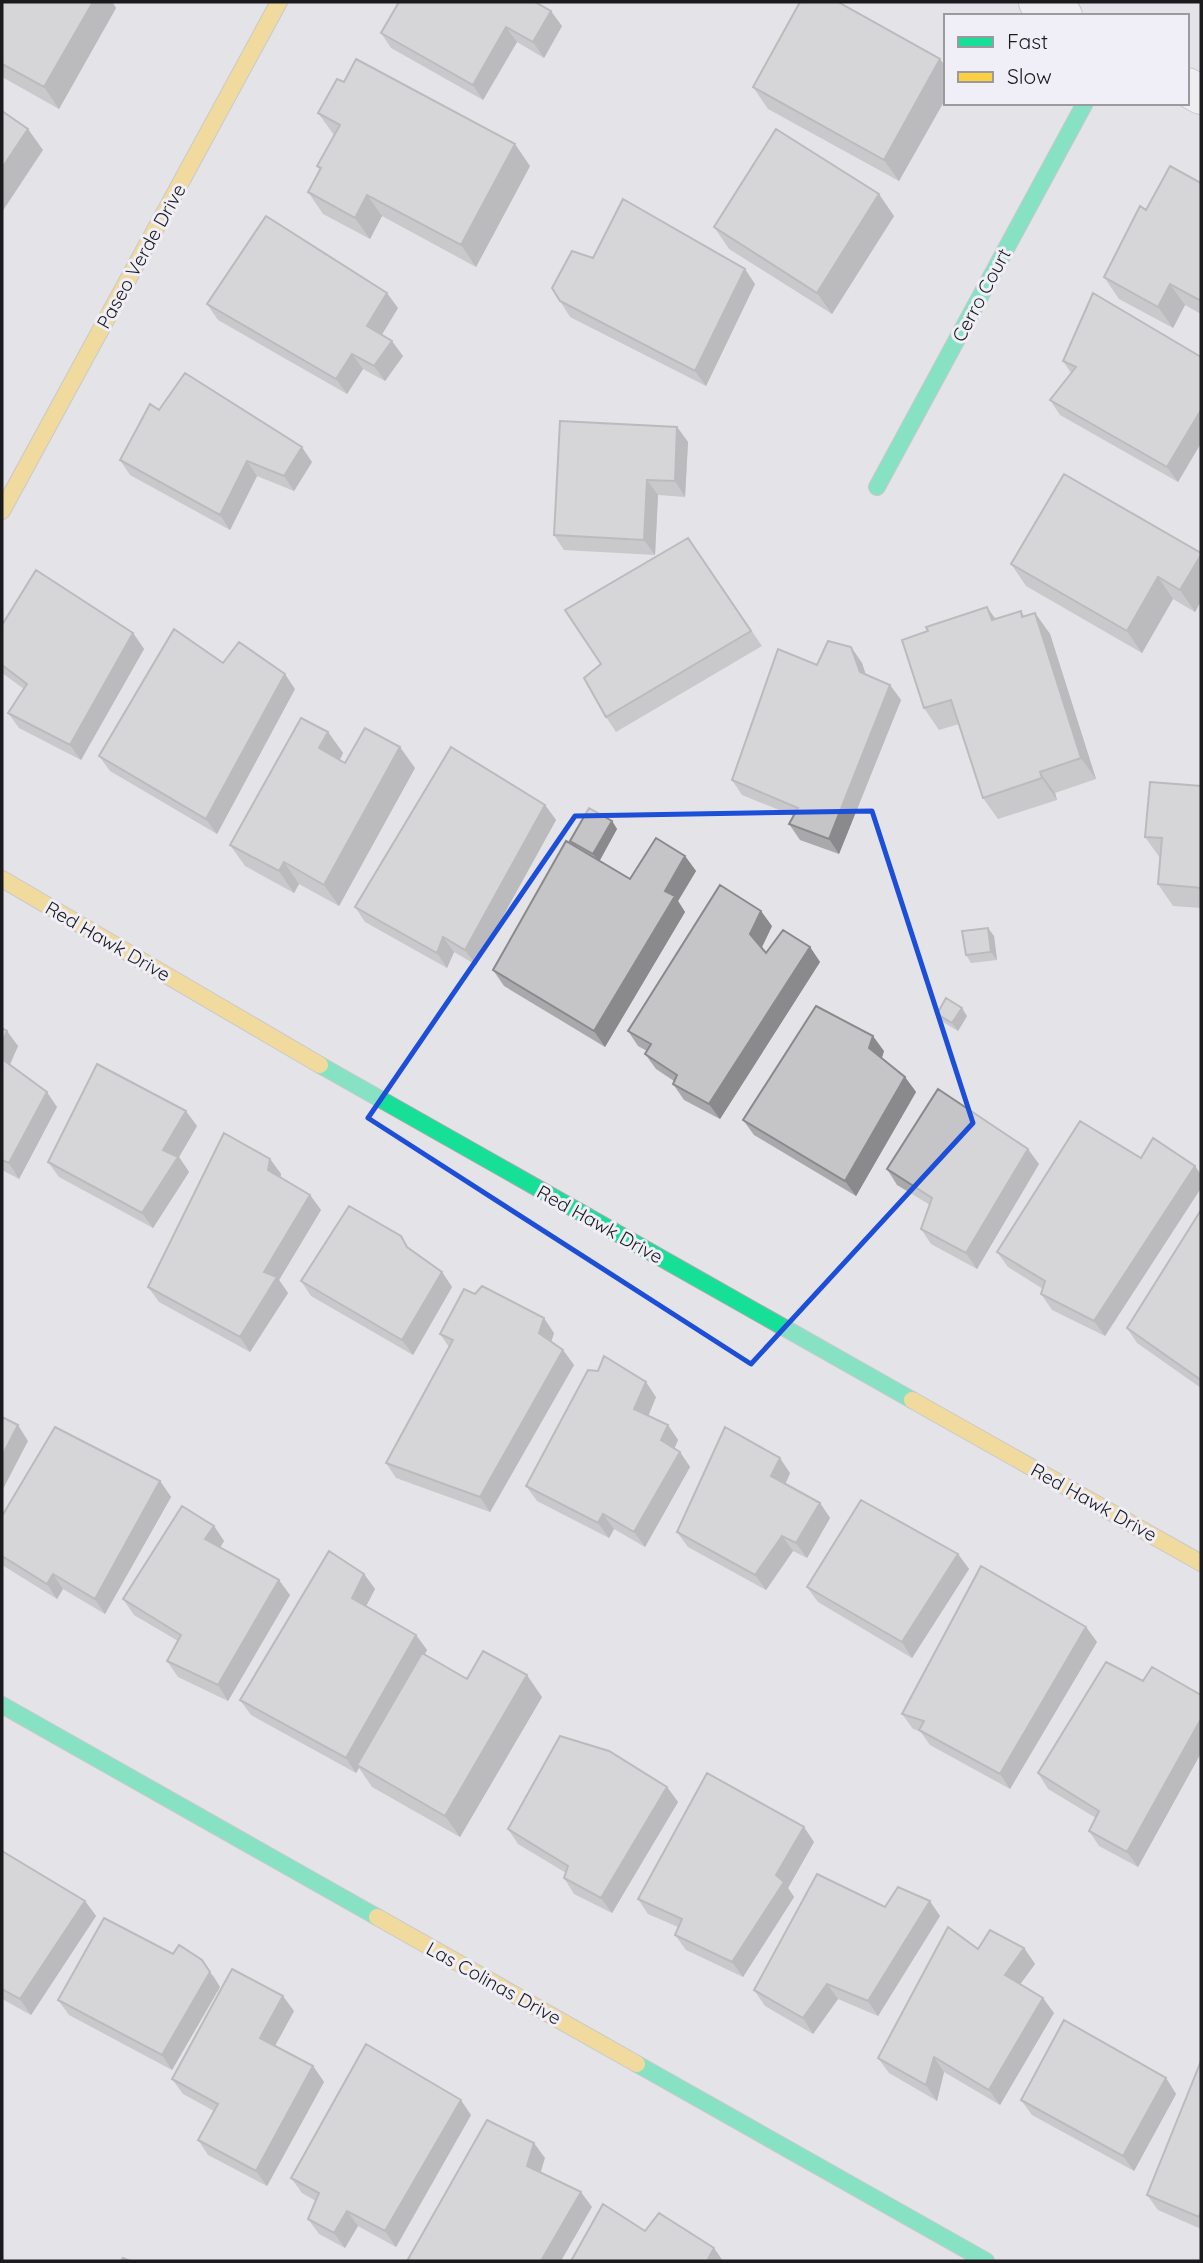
<svg xmlns="http://www.w3.org/2000/svg" width="1203" height="2263" viewBox="0 0 1203 2263" font-family="Quicksand,sans-serif">
<rect width="100%" height="100%" fill="#e4e4e8"/>
<g fill="none" stroke-linecap="round" stroke-linejoin="round">
<defs>
<path id="street" d="M1038,2L1063,16
M1187,87L1201,95"/>
<path id="fast" d="M877,487L1085,103
M320,1065L912,1400
M2,1705L377,1917
M637,2064L986,2261"/>
<path id="slow" d="M2,511L279,2
M2,879L320,1065
M912,1400L1201,1563
M377,1917L637,2064"/>
</defs>
<use href="#street" stroke="#a9a9ac" stroke-width="40"/>
<use href="#fast" stroke="#a9a9ac" stroke-width="18"/>
<use href="#slow" stroke="#a9a9ac" stroke-width="18"/>
<use href="#street" stroke="#fbfbfc" stroke-width="38"/>
<use href="#fast" stroke="#16e098" stroke-width="16"/>
<use href="#slow" stroke="#ffcf43" stroke-width="16"/>
</g>
<path fill="#a9a9ac" d="M2,2H112L116,8L59,109L2,77Z
M399,2L562,26L544,58L517,42L483,100L391,48L381,33Z
M946,67V98L899,181L768,109L753,87Z
M318,113L530,166L476,267L382,216L370,239L323,214L308,192L320,170L317,166L334,135Z
M1201,183V314L1185,305L1173,328L1119,299L1104,277L1146,210Z
M894,216L832,314L729,249L714,227Z
M593,258L755,284L706,386L570,317L560,301Z
M207,304L398,308L382,334L403,356L385,381L363,369L347,394L218,320Z
M1201,357V443L1178,482L1060,415L1050,400L1071,373L1063,361Z
M159,410L312,462L294,491L257,476L230,530L130,475L120,460Z
M677,427L688,442L685,497L658,495L655,555L564,550L554,535Z
M688,538L762,646L616,732L606,717L601,664Z
M1201,553V601L1195,612L1173,599L1142,653L1026,586L1011,564Z
M1021,611L1024,616L1035,613L1050,634L1096,779L1055,793L1057,800L998,819L983,798L959,724L939,730L924,708L996,619Z
M2,625L133,633L144,649L81,760L19,728L8,713L24,689L2,673Z
M851,647L862,663L866,675L890,685L901,700L839,854L800,840L789,824L794,816L742,795L732,780L817,665Z
M295,689L217,834L110,771L99,756Z
M328,732L343,753L340,760L345,763L415,768L339,906L299,884L294,893L245,866L230,845Z
M1201,786V908L1173,906L1158,884L1160,858L1145,837Z
M545,805L556,820L476,965L454,952L447,968L365,922L355,907Z
M612,821L617,829L599,861L630,879L685,856L696,871L678,901L685,912L605,1047L504,986L493,970L573,845L570,841Z
M772,926L762,947L766,953L810,947L820,962L720,1119L684,1100L673,1084L674,1081L656,1069L645,1054L647,1051L638,1046L628,1031Z
M994,936L997,960L971,963L966,955Z
M937,1014L967,1016L958,1031L943,1022Z
M2,1028L18,1046L10,1065L57,1107L19,1179L2,1170Z
M884,1051L882,1058L905,1077L916,1092L856,1196L754,1135L743,1120Z
M197,1126L179,1157L189,1172L153,1228L59,1177L48,1162Z
M1141,1158L1195,1166L1201,1175V1188L1105,1336L1052,1310L1041,1294L1043,1289L1008,1267L997,1252Z
M270,1159L281,1174L280,1177L310,1195L321,1210L279,1280L288,1293L250,1352L159,1302L148,1287Z
M1039,1164L977,1269L931,1244L921,1229L930,1205L897,1185L887,1169Z
M1201,1210V1388L1137,1343L1127,1328Z
M410,1249L442,1272L452,1287L413,1355L311,1296L301,1281Z
M554,1333L551,1342L563,1350L574,1365L490,1512L396,1478L386,1463L449,1347L440,1334Z
M656,1397L648,1416L668,1425L678,1440L674,1449L680,1452L690,1467L645,1547L614,1529L609,1538L537,1501L526,1486Z
M790,1473L785,1484L820,1503L830,1518L807,1558L793,1551L766,1590L688,1547L677,1532Z
M160,1481L171,1497L105,1614L63,1589L57,1599L2,1565V1516Z
M214,1526L224,1541L220,1548L290,1595L228,1701L178,1677L167,1661L178,1641L134,1615L123,1599Z
M958,1554L969,1569L912,1658L818,1602L807,1587Z
M364,1574L375,1589L366,1606L416,1635L427,1650L425,1654L467,1679L542,1697L460,1837L372,1787L359,1768L356,1773L251,1715L240,1700Z
M1086,1627L1097,1642L1010,1789L930,1745L920,1731L913,1729L902,1714Z
M1143,1681L1201,1695V1753L1138,1867L1099,1846L1089,1831L1096,1818L1048,1789L1038,1773Z
M667,1787L678,1802L612,1913L574,1894L564,1878L566,1873L518,1844L508,1829Z
M814,1842L788,1888L794,1897L743,1977L686,1950L675,1935L678,1927L648,1914L638,1899Z
M2,1851L85,1901L96,1916L31,2015L2,1999Z
M885,1907L940,1916L878,2016L838,1999L813,2034L765,2006L754,1990Z
M1024,1948L1035,1964L1020,1984L1054,2013L1000,2105L944,2072L937,2101L889,2073L878,2058L978,1949Z
M213,1975L220,1987L172,2070L69,2015L58,2000Z
M294,2011L275,2046L313,2066L324,2082L267,2186L208,2155L198,2140L214,2111L183,2094L172,2079Z
M1201,2061V2229L1158,2210L1147,2195Z
M1166,2078L1176,2094L1134,2171L1032,2115L1021,2100Z
M471,2115L396,2247L358,2226L345,2248L319,2234L308,2219L316,2201L302,2193L291,2178Z"/>
<path fill="#8a8a8c" d="M93,2H112L116,8L59,109L44,87Z
M551,11L562,26L544,58L533,42Z
M506,27L517,42L483,100L473,85Z
M940,59L946,67V98L899,181L884,160Z
M28,129L43,150L2,212V168Z
M515,144L530,166L476,267L461,245Z
M879,194L894,216L832,314L817,293Z
M367,195L382,216L370,239L355,218Z
M745,269L755,284L706,386L695,371Z
M1170,284L1185,305L1173,328L1158,307Z
M387,293L398,308L378,341L367,326Z
M392,341L403,356L385,381L374,366Z
M352,354L363,369L347,394L336,379Z
M1201,410V443L1178,482L1167,467Z
M677,427L688,442L685,497L675,481Z
M302,447L312,462L294,491L284,476Z
M247,461L257,476L230,530L220,515Z
M647,480L658,495L655,555L644,540Z
M1201,555V601L1195,612L1180,590Z
M1158,577L1173,599L1142,653L1127,631Z
M987,607L1002,628L992,620Z
M1035,613L1050,634L1096,779L1081,758Z
M133,633L144,649L81,760L70,745Z
M851,647L862,663L870,688L860,672Z
M285,674L295,689L217,834L206,819Z
M890,685L901,700L839,854L829,839Z
M328,732L343,753L334,770L319,748Z
M400,747L415,768L339,906L324,885Z
M1040,772L1055,793L1057,800L1042,778Z
M545,805L556,820L476,965L465,950Z
M612,821L617,829L599,862L593,854Z
M685,856L696,871L678,901L685,912L605,1047L594,1031L665,891Z
M284,862L299,884L294,893L279,871Z
M761,911L772,926L761,949L750,934Z
M988,928L994,936L997,960L991,952Z
M443,937L454,952L447,968L437,953Z
M810,947L820,962L720,1119L709,1104Z
M962,1008L967,1016L958,1031L952,1023Z
M7,1031L18,1046L7,1070L2,1063V1043Z
M873,1036L884,1051L880,1063L869,1048Z
M905,1077L916,1092L856,1196L845,1181Z
M47,1092L57,1107L19,1179L9,1163Z
M186,1111L197,1126L179,1157L189,1172L153,1228L142,1213L163,1150Z
M1028,1149L1039,1164L977,1269L966,1253Z
M270,1159L281,1174L279,1185L268,1170Z
M1195,1166L1201,1175V1188L1105,1336L1094,1321Z
M310,1195L321,1210L279,1280L288,1293L250,1352L240,1337L264,1272Z
M442,1272L452,1287L413,1355L402,1340Z
M544,1318L554,1333L549,1349L539,1333Z
M563,1350L574,1365L490,1512L480,1497Z
M646,1382L656,1397L645,1424L634,1409Z
M18,1425L28,1441L2,1491V1456Z
M668,1425L678,1440L671,1456L661,1440Z
M680,1452L690,1467L645,1547L634,1532Z
M780,1458L790,1473L782,1492L771,1476Z
M160,1481L171,1497L105,1614L95,1599Z
M820,1503L830,1518L807,1558L796,1543Z
M603,1514L614,1529L609,1538L598,1523Z
M214,1526L224,1541L215,1555L205,1539Z
M782,1536L793,1551L766,1590L755,1575Z
M958,1554L969,1569L912,1658L902,1642Z
M53,1574L63,1589L57,1599L47,1584Z
M364,1574L375,1589L362,1614L352,1598Z
M279,1580L290,1595L228,1701L218,1685Z
M1086,1627L1097,1642L1010,1789L1000,1774Z
M416,1635L427,1650L360,1767L357,1765L359,1768L356,1773L346,1758Z
M527,1675L542,1697L460,1837L445,1816Z
M1201,1719V1753L1138,1867L1127,1852Z
M667,1787L678,1802L612,1913L601,1898Z
M804,1827L814,1842L788,1888L794,1897L743,1977L732,1962L776,1875Z
M85,1901L96,1916L31,2015L20,1999Z
M930,1901L940,1916L878,2016L868,2001Z
M1024,1948L1035,1964L1016,1990L1005,1975Z
M202,1960L220,1987L172,2070L162,2055Z
M827,1984L838,1999L813,2034L803,2018Z
M283,1996L294,2011L271,2053L260,2038Z
M1043,1998L1054,2013L1000,2105L989,2090Z
M934,2057L944,2072L937,2101L926,2085Z
M313,2066L324,2082L267,2186L256,2171Z
M1166,2078L1176,2094L1134,2171L1123,2156Z
M461,2100L471,2115L396,2247L385,2231Z
M534,2143L545,2158L538,2181L527,2166Z
M581,2192L592,2207L561,2261H541Z
M347,2211L358,2226L345,2248L334,2233Z
M714,2248L723,2261H707Z"/>
<path fill="#c5c5c8" stroke="#8a8a8c" stroke-width="2" d="M2,2H93L44,87L2,64Z
M399,2H535L551,11L533,42L506,27L473,85L381,33Z
M800,2H838L940,59L884,160L753,87Z
M356,59L515,144L461,245L367,195L355,218L308,192L321,168L317,166L340,125L318,113L337,79L344,82Z
M2,111L28,129L2,168Z
M776,129L879,194L817,293L714,227Z
M1170,166L1201,183V301L1170,284L1158,307L1104,277L1140,206L1146,210Z
M623,199L745,269L695,371L560,301L552,288L572,251L593,258Z
M266,216L387,293L367,326L392,341L374,366L352,354L336,379L207,304Z
M1093,293L1201,357V410L1167,467L1050,400L1076,367L1063,361Z
M185,373L302,447L284,476L247,461L220,515L120,460L150,404L159,410Z
M560,421L677,427L675,481L647,480L644,540L554,535Z
M1064,474L1201,553V555L1180,590L1158,577L1127,631L1011,564Z
M688,538L751,631L606,717L584,678L601,664L565,610Z
M36,570L133,633L70,745L8,713L27,684L2,665V625Z
M987,607L992,620L1021,611L1022,617L1035,613L1081,758L1040,772L1042,778L983,798L951,700L924,708L902,640L928,631L926,627Z
M174,629L223,663L239,642L285,674L206,819L99,756Z
M828,641L851,647L860,672L890,685L829,839L789,824L798,808L732,780L778,649L817,665Z
M301,718L328,732L319,748L345,763L365,728L400,747L324,885L284,862L279,871L230,845Z
M451,747L545,805L465,950L443,937L437,953L355,907Z
M1150,782L1201,786V888L1158,884L1162,838L1145,837Z
M589,808L612,821L593,854L570,841Z
M656,838L685,856L665,891L675,896L594,1031L493,970L566,841L630,879Z
M720,885L761,911L750,934L766,953L783,930L810,947L709,1104L673,1084L677,1075L645,1054L651,1044L628,1031Z
M988,928L991,952L966,955L962,931Z
M946,998L962,1008L952,1023L937,1014Z
M816,1006L873,1036L869,1048L905,1077L845,1181L743,1120Z
M2,1028L7,1031L2,1043Z
M2,1059L47,1092L9,1163L2,1160Z
M97,1064L186,1111L163,1150L178,1157L142,1213L48,1162Z
M938,1089L1028,1149L966,1253L921,1229L932,1198L887,1169Z
M1080,1121L1141,1158L1153,1138L1195,1166L1094,1321L1041,1294L1045,1281L997,1252Z
M224,1133L270,1159L268,1170L310,1195L264,1272L277,1277L240,1337L148,1287Z
M349,1206L401,1236L407,1247L442,1272L402,1340L301,1281Z
M1201,1210V1380L1127,1328Z
M482,1286L544,1318L539,1333L563,1350L480,1497L386,1463L453,1340L440,1334L464,1289L475,1294Z
M604,1356L646,1382L634,1409L668,1425L661,1440L680,1452L634,1532L603,1514L598,1523L526,1486L588,1370L598,1371Z
M2,1417L18,1425L2,1456Z
M55,1427L160,1481L95,1599L53,1574L47,1584L2,1556V1516Z
M725,1427L780,1458L771,1476L820,1503L796,1543L782,1536L755,1575L677,1532Z
M861,1500L958,1554L902,1642L807,1587Z
M182,1506L214,1526L205,1539L279,1580L218,1685L167,1661L181,1635L123,1599Z
M329,1551L364,1574L352,1598L416,1635L346,1758L240,1700Z
M981,1566L1086,1627L1000,1774L919,1730L924,1721L902,1714Z
M483,1651L527,1675L445,1816L357,1765L422,1653L467,1679Z
M1106,1662L1143,1681L1152,1667L1201,1695V1719L1127,1852L1089,1831L1099,1811L1038,1773Z
M560,1736L609,1751L667,1787L601,1898L564,1878L568,1866L508,1829Z
M707,1773L804,1827L776,1875L784,1882L732,1962L675,1935L682,1919L638,1899Z
M2,1851L85,1901L20,1999L2,1989Z
M817,1874L885,1907L898,1887L930,1901L868,2001L827,1984L803,2018L754,1990Z
M104,1918L173,1954L179,1945L202,1960L210,1972L162,2055L58,2000Z
M948,1927L978,1949L990,1930L1024,1948L1005,1975L1043,1998L989,2090L934,2057L926,2085L878,2058Z
M232,1969L283,1996L260,2038L313,2066L256,2171L198,2140L218,2104L172,2079Z
M1064,2020L1166,2078L1123,2156L1021,2100Z
M366,2044L461,2100L385,2231L347,2211L334,2233L308,2219L319,2193L291,2178Z
M1201,2061V2211L1199,2217L1147,2195Z
M487,2120L534,2143L527,2166L581,2192L541,2261H407Z
M603,2204L645,2231L659,2213L714,2248L707,2261H571Z
M123,2258L130,2261H121Z"/>
<path d="M0 0H1203V2263H0ZM872,811L973,1123L751,1364L368,1118L575,816Z" fill="#e4e4e8" fill-opacity=".55" fill-rule="evenodd"/>
<path fill="none" stroke="#1d4ed8" stroke-width="5" stroke-linejoin="round" d="M872,811L973,1123L751,1364L368,1118L575,816Z"/>
<g text-anchor="middle" dominant-baseline="central" stroke-width="6" stroke-linejoin="round" paint-order="stroke">
<g font-size="19" fill="#1b1b1d" stroke="#f0eff7">
<text transform="translate(141 256) rotate(-61)">Paseo Verde Drive</text>
<text transform="translate(981 295) rotate(-62)">Cerro Court</text>
<text transform="translate(108 941) rotate(30)">Red Hawk Drive</text>
<text transform="translate(600 1224) rotate(29)">Red Hawk Drive</text>
<text transform="translate(1094 1502) rotate(29)">Red Hawk Drive</text>
<text transform="translate(494 1983) rotate(29)">Las Colinas Drive</text>
</g>
</g>
<rect width="1203" height="2263" fill="none" stroke="#1b1b1d" stroke-width="7"/>
<rect x="944" y="14" width="245" height="91" fill="#f0eff7" stroke="#9b9aa0" stroke-width="2"/>
<rect x="958" y="37" width="35" height="10" fill="#16e098" stroke="#9b9aa0" stroke-width="2"/>
<text x="1007" y="49" font-size="21" fill="#1b1b1d">Fast</text>
<rect x="958" y="72" width="35" height="10" fill="#ffcf43" stroke="#9b9aa0" stroke-width="2"/>
<text x="1007" y="84" font-size="21" fill="#1b1b1d">Slow</text>
</svg>
